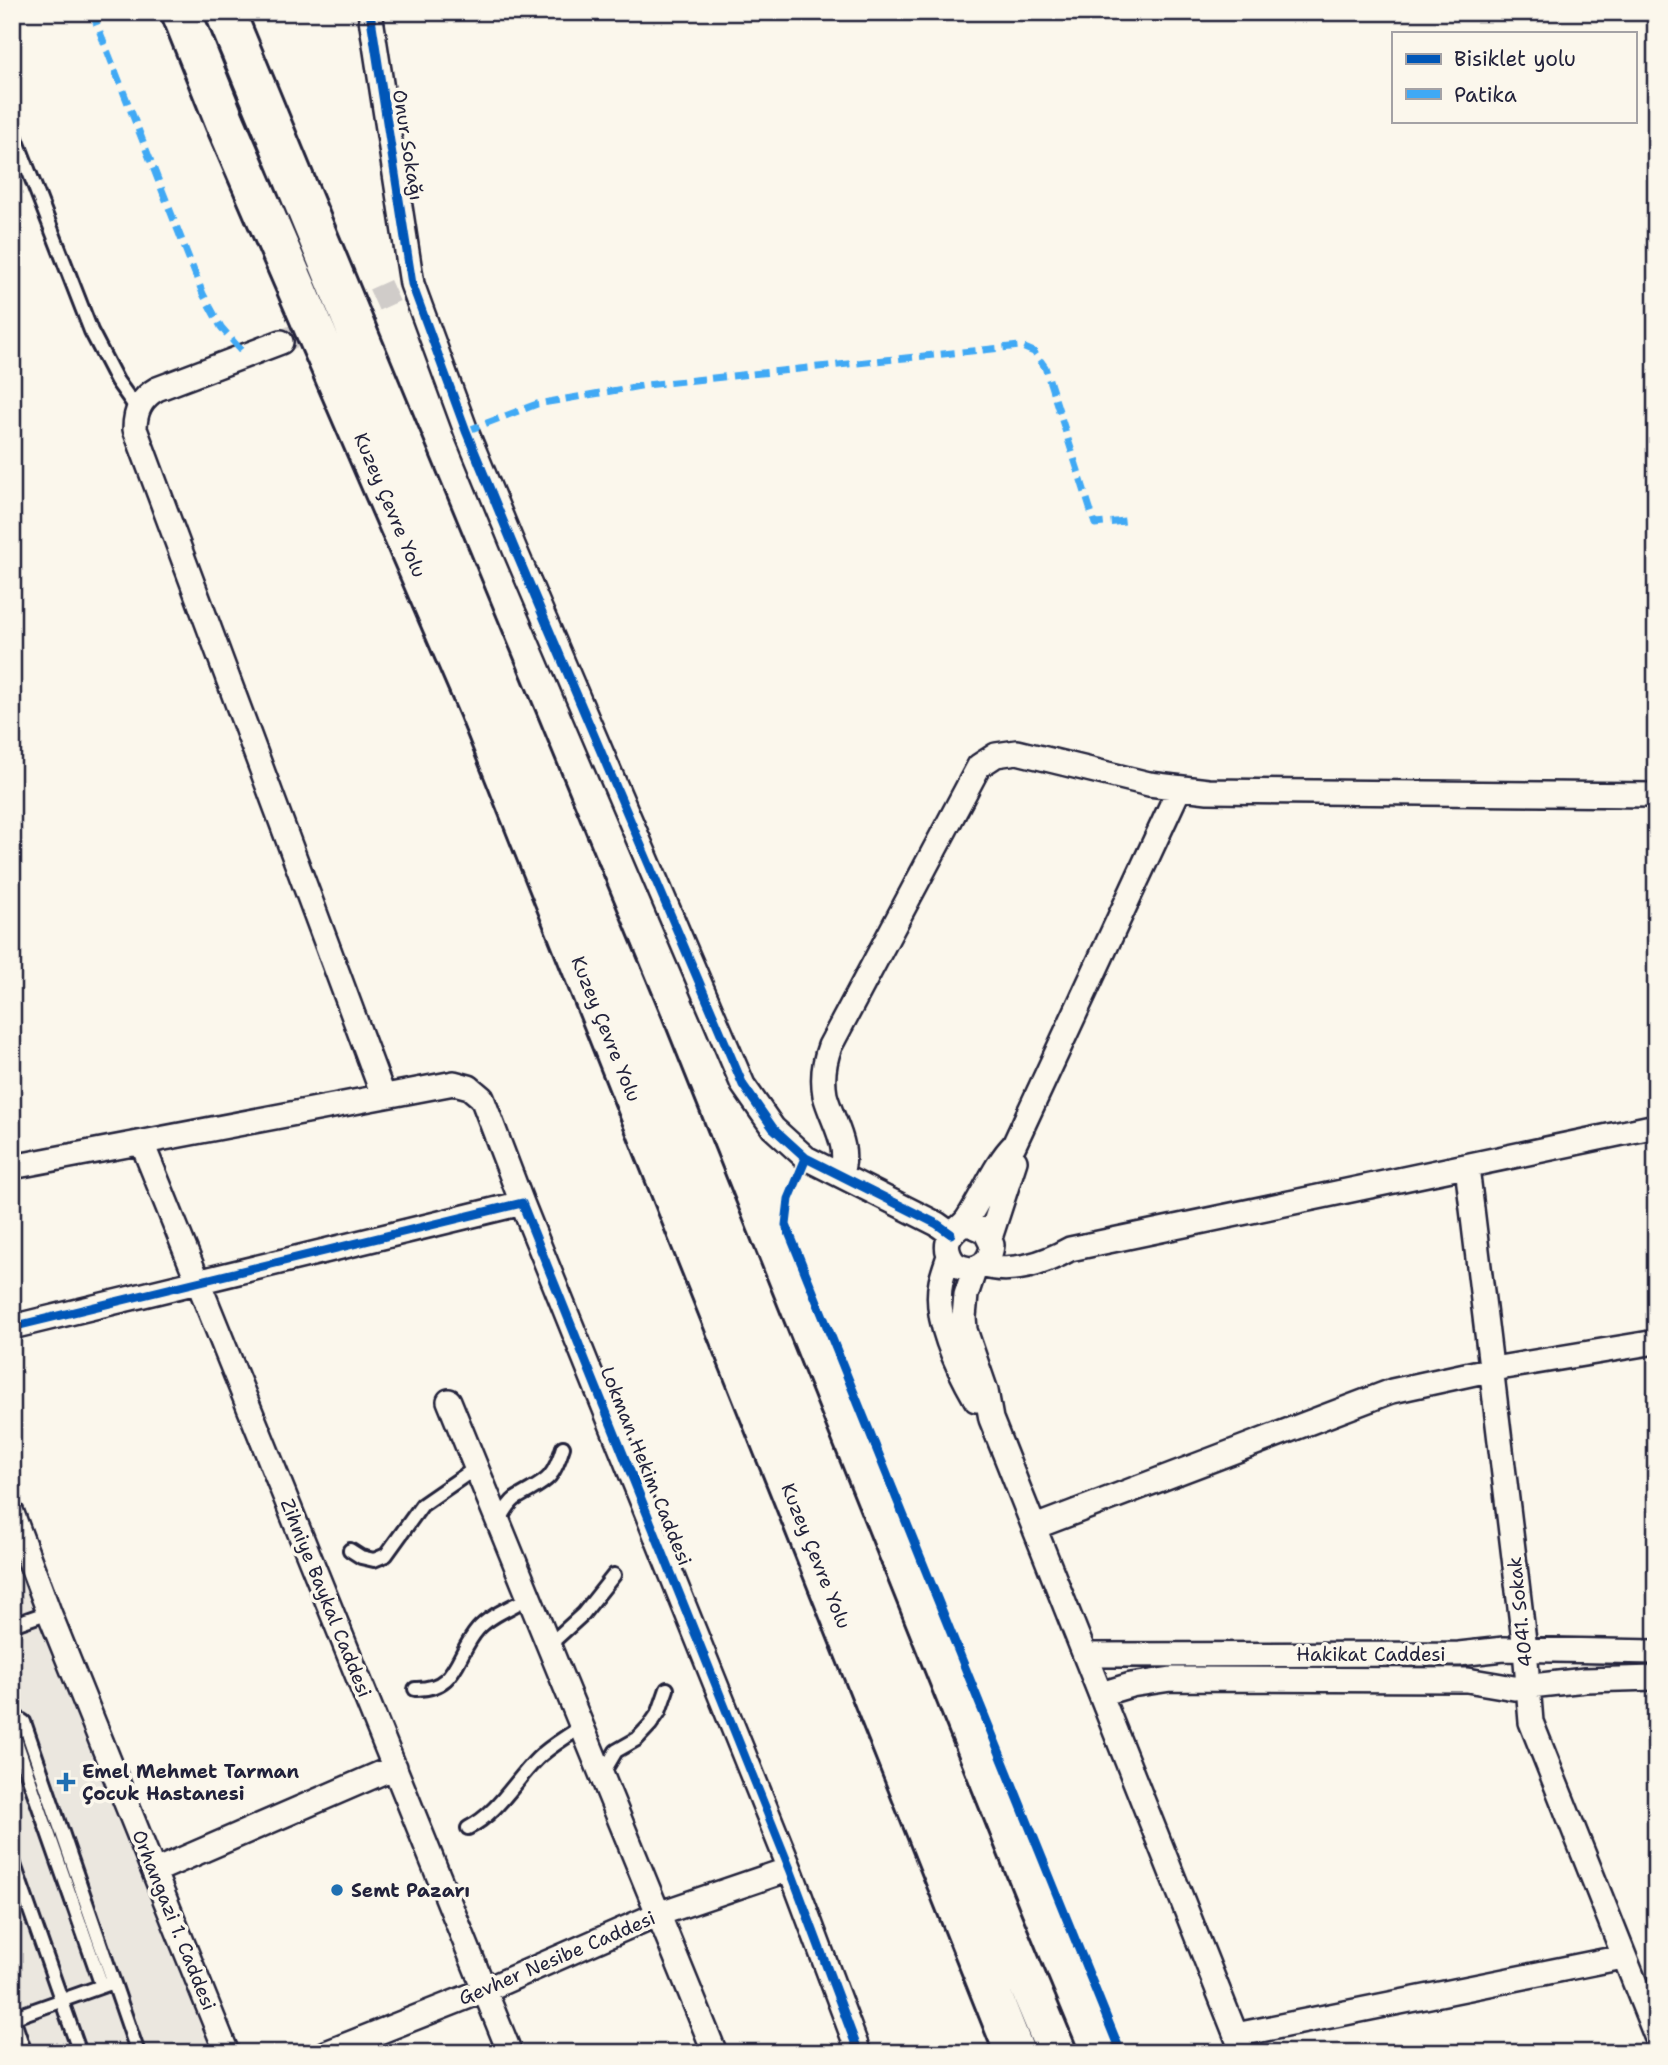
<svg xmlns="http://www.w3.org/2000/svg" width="1668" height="2065" viewBox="0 0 1668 2065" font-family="'Shantell Sans',sans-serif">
<rect width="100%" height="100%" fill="#fbf7ec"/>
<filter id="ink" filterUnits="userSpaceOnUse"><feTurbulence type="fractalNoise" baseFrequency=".0143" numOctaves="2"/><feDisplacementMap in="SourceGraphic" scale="14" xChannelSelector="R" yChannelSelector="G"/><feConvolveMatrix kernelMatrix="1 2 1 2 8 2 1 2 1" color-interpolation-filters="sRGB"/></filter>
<g filter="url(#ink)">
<path fill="#ebe7df" d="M12,1511L228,2053H12Z"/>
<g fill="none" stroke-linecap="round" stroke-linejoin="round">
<path stroke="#d0ccc9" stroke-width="23" stroke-dasharray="23 11" stroke-linecap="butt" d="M281,342L398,289"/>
<defs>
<path id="service" d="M12,128L91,331L117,381L137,409
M499,1522C503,1515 508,1504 515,1499C544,1481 552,1484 563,1447
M350,1550L361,1557L374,1560L386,1555L422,1505L477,1467
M12,1625L49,1612
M549,1645L583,1614L614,1575
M415,1689C458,1690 455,1655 478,1629C490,1615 513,1607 529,1597
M13,1715L24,1722L138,2053
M12,1730L102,1986
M602,1775L616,1751L637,1739L650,1725L659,1712L667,1689
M468,1828C498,1813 514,1782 537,1759C550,1746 567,1737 582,1726
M12,1859L80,2053
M12,2015L25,2053
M12,2018L108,1984"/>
<path id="minor" d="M370,12L412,284L466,431L515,550L743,1085L773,1128L806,1158L937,1224L951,1234
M281,342L157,389C141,398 135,411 135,429L383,1095
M142,1143L510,2053
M12,1167L454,1083L469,1087L482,1098L522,1203
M1467,1167L1525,1649L1531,1722L1656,2036
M840,1175C852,1147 832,1122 825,1095C822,1078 824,1062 830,1046L979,766L996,755L1017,752L1149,784L1208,791L1656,795
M964,1225H971L985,1231L992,1245C990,1267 971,1275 954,1263C949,1256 946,1250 948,1242C951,1230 962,1228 968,1218C982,1197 997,1161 1014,1145L1179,789
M990,1238L1015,1161
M949,1256C946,1265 943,1273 941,1282C933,1318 958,1369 976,1400
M982,1265C1011,1275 1045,1263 1070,1249L1656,1126
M975,1268L966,1295L964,1317L965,1330L986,1391L991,1419L1243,2053
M12,1327L522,1203L790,1869L859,2053
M449,1401L715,2053
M12,1513L49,1612L227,2053
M1035,1527L1392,1391L1493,1369L1656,1342
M1085,1655L1459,1654L1504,1649L1656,1652
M1101,1694L1131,1685L1171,1679L1467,1680L1514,1688L1585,1680L1656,1678
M155,1871L395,1767
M1236,2035L1623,1957
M326,2053L485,1990L658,1914L790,1869"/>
<path id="trunk" d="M181,12L225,122L479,710L1015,2053
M225,12L643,1025L1001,1918L1057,2053"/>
</defs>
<use href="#service" stroke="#22223b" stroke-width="18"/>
<use href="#minor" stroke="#22223b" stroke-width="28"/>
<use href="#trunk" stroke="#22223b" stroke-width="44"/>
<use href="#service" stroke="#fbf7ec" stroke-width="12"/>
<use href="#minor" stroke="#fbf7ec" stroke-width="23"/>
<use href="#trunk" stroke="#fbf7ec" stroke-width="38"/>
<path stroke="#3fa9f5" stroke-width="7" stroke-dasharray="14 7" stroke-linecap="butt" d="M92,12L203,294L221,327L245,355
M466,431L537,404L646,385L1020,346L1034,352L1045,367L1095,524L1125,521"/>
<defs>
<path id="cycleway" d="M370,12L412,284L466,431L515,550L743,1085L773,1128L806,1158L937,1224L951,1234
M806,1158L789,1199L786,1225L1121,2053
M12,1327L522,1203L790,1869L859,2053"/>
</defs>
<use href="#cycleway" stroke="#fbf7ec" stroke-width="13"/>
<use href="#cycleway" stroke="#0057b8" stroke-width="9"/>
</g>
</g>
<g fill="#1f6fb2" stroke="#fbf7ec" stroke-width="2.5">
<path d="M62.5 1771.5h7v7h7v7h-7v7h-7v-7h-7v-7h7z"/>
<circle cx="337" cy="1890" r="7"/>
</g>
<g text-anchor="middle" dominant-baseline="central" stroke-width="7" stroke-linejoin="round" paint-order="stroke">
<g font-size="19" fill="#22223b" stroke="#fbf7ec">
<text transform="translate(408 145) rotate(81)">Onur Sokağı</text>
<text transform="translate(390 505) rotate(67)">Kuzey Çevre Yolu</text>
<text transform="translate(606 1029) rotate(68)">Kuzey Çevre Yolu</text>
<text transform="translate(646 1466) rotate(68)">Lokman Hekim Caddesi</text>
<text transform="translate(816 1556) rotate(68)">Kuzey Çevre Yolu</text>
<text transform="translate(326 1598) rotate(68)">Zihniye Baykal Caddesi</text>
<text transform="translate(1520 1612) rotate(-96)">4041. Sokak</text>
<text x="1371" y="1654">Hakikat Caddesi</text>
<text transform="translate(174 1920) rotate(68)">Orhangazi 1. Caddesi</text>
<text transform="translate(557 1958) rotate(-23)">Gevher Nesibe Caddesi</text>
</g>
<g font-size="19" font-weight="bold" fill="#22223b" stroke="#fbf7ec" text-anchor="start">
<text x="82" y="1771">Emel Mehmet Tarman<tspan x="82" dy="22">Çocuk Hastanesi</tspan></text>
<text x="351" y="1890">Semt Pazarı</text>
</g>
</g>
<rect width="1668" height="2065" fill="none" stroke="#fbf7ec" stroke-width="42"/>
<rect x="21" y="21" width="1626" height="2023" fill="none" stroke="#22223b" stroke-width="2.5" filter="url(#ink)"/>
<rect x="1392" y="32" width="245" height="91" fill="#fbf7ec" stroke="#a4a2a5" stroke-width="2"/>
<rect x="1406" y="54" width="35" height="10" fill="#0057b8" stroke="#a4a2a5" stroke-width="2"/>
<text x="1454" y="66" font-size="21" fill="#22223b">Bisiklet yolu</text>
<rect x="1406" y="89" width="35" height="10" fill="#3fa9f5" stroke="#a4a2a5" stroke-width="2"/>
<text x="1454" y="102" font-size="21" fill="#22223b">Patika</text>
</svg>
